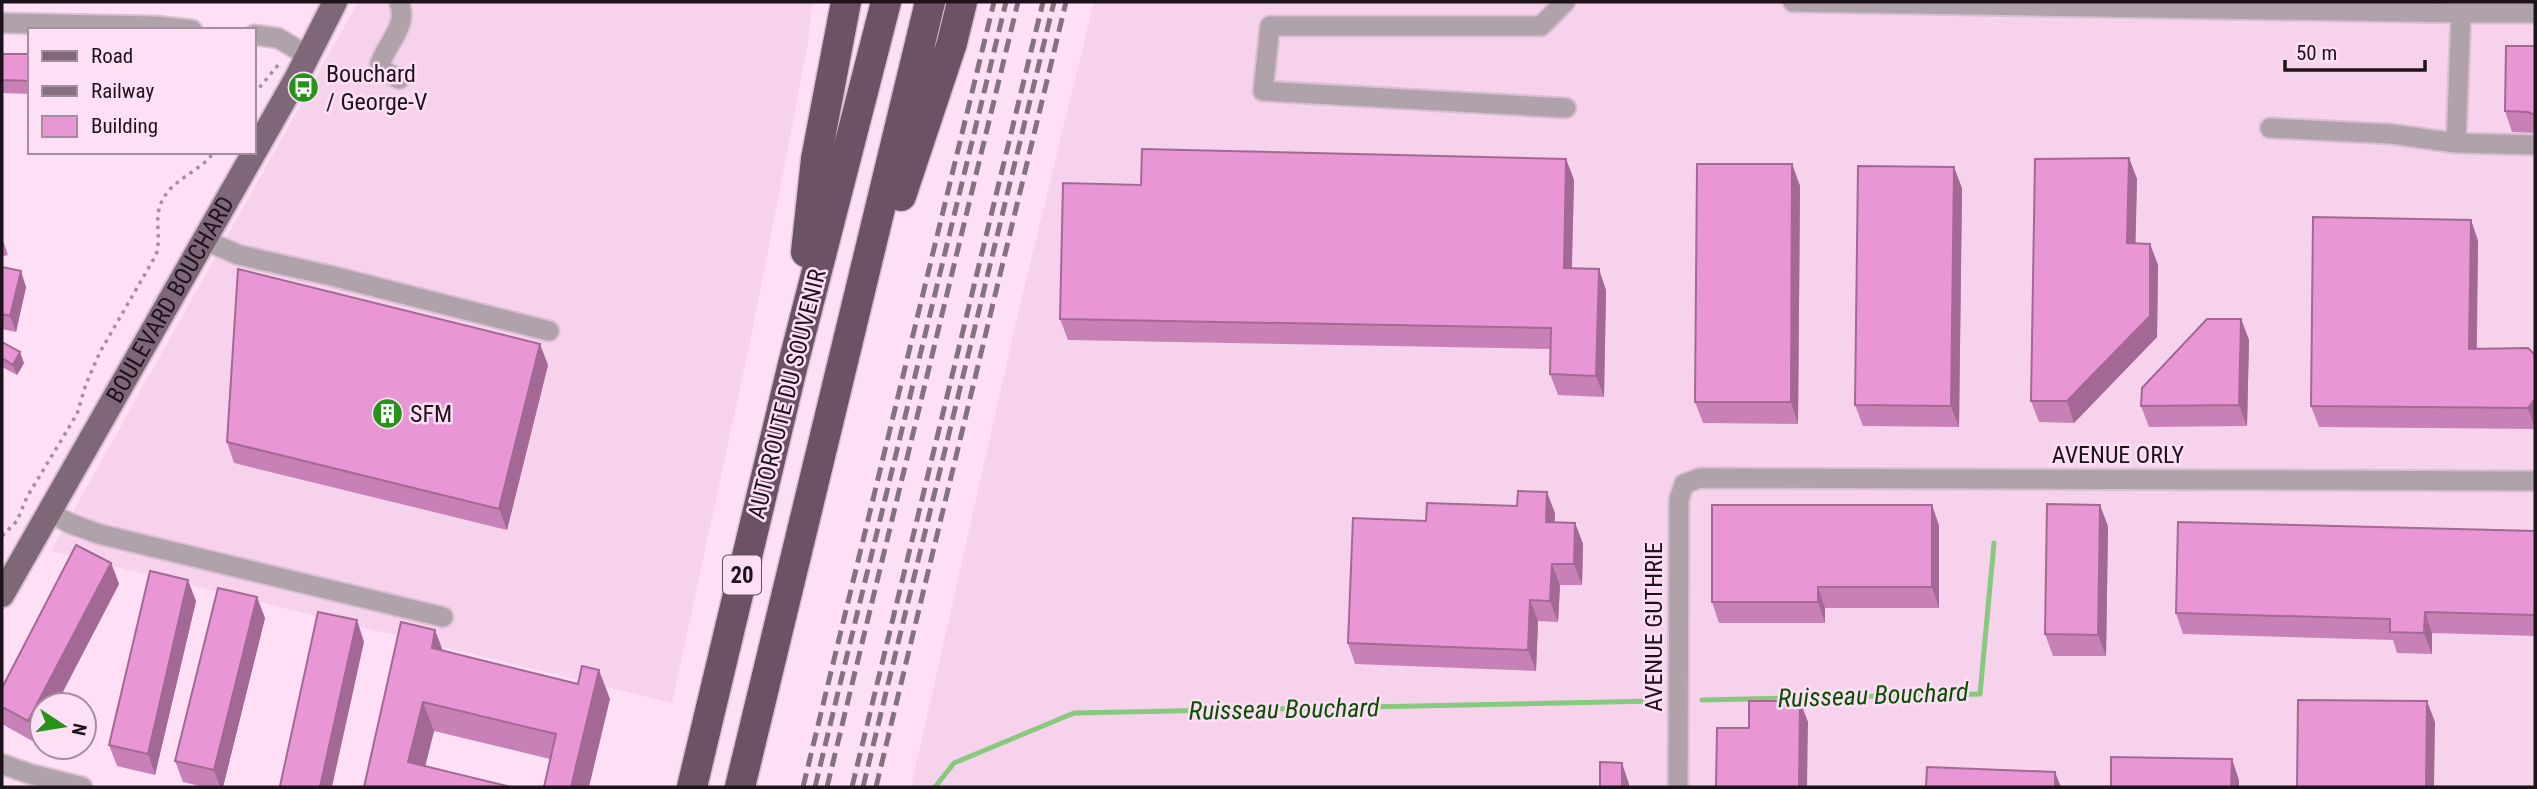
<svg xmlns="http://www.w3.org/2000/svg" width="2537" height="789" viewBox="0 0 2537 789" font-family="'Roboto Condensed',sans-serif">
<rect width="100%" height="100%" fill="#fedff5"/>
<path fill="#f7d2ec" d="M358,2H812L808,43L753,328L672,703L51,551Z
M1094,2H2535V787H911L1019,309Z"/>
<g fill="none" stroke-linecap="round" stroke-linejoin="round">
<path stroke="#87ca7e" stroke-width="5" d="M1702,700L1980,694L1994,543
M935,787L954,763L1074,713L1655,701"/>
<defs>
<path id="minor" d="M1565,2L1541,26H1270L1263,91L1566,108
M1793,2L2461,13
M2,23L155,26L192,30
M254,35L278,38L308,56
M399,79L383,70L380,64C387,42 409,26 399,2
M2270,128L2391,134L2456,143L2535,145
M2456,143L2461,13H2535
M204,240L239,255L332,276L549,331
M49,512L69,523L99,534L443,617
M2,764L30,774L82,787
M1678,787L1679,500L1684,484L1700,478L2535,481"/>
<g id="major">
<path id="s1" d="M2,595L296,79L335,2"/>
</g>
<path id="highway" d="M901,196L952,43L962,2
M806,252L816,159L846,2
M692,787L793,364L886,2
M740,787L930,2"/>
</defs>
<use href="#minor" stroke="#dabed2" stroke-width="23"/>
<use href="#major" stroke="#dabed2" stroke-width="28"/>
<use href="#highway" stroke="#dabed2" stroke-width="33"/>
<path stroke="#a58e9e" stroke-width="3.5" stroke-dasharray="3.5 5" stroke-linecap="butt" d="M254,94L279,64
M2,536L17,521L27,497L77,414L86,384L100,352L156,255C162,237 153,219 162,201C172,179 200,172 214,152"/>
<use href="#minor" stroke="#afa2ab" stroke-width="19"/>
<use href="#major" stroke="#7e6777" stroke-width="24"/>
<use href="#highway" stroke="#6b5264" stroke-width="30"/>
<path stroke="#867180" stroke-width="5" stroke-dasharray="14 7" stroke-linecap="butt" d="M803,787L994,2
M815,787L1006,2
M827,787L1018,2
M852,787L1043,2
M863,787L1054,2
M876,787L1066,2"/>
</g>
<path fill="#c881b6" d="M2535,46V133L2512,132L2505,111Z
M2,54H30V94L2,93Z
M2129,158L2137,179L2135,243L2150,244L2158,265L2157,337L2074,423L2039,422L2031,401Z
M1566,159L1574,180L1572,268L1606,290L1604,397L1558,395L1550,374V349L1068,340L1060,319L1141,185Z
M1792,164L1800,186L1798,424L1703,423L1695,402Z
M1962,188L1959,427L1863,426L1855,405Z
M2471,220L2478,241L2477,349L2535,355V429L2319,427L2311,406Z
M2,237L8,255L2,257Z
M2,267L26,287L16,332L2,329Z
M2241,319L2249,340L2247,426L2149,427L2141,406Z
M2,342L24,363L17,375L2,367Z
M548,365L507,530L234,463L227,442Z
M1932,505L1939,526V608H1825V623H1719L1712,602Z
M1555,513L1554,522L1575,523L1583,544L1582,585H1560L1558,622L1538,621L1536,671L1355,664L1348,643L1426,521Z
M2108,526L2106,656H2053L2045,634Z
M2535,531V636L2432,633V654L2397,653L2393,640L2183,634L2176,613Z
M111,563L119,584L56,705H42L36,743L2,724V688Z
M196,601L155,775L117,766L109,745Z
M265,618L223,787H204L183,782L175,761Z
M435,630L443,651L610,699L550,759L434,731L425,766L364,787Z"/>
<path fill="#a36994" d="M2129,158L2137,179L2135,265L2127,243Z
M1566,159L1574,180L1571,289L1564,268Z
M1792,164L1800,186L1798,424L1791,402Z
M1954,167L1962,188L1959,427L1951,406Z
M2471,220L2478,241L2476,370L2469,349Z
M2150,244L2158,265L2157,337L2074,423L2067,401Z
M1599,269L1606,290L1604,397L1596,376Z
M21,271L26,287L16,332L10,316Z
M2241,319L2249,340L2247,426L2239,405Z
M540,344L548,365L507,530L499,509Z
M20,352L24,363L17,375L13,365Z
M2535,399V428L2528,408Z
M1547,492L1555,513L1554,543L1546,522Z
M1932,505L1939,526V608L1932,587Z
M2100,505L2108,526L2106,656L2098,635Z
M1575,523L1583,544L1582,585L1574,564Z
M111,563L119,584L56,705H42V731L36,743L28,721Z
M1552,564L1560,585L1558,622L1550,601Z
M188,580L196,601L155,775L148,754Z
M1818,587L1825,608V623L1818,602Z
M257,597L265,618L223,787H220L214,770Z
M1530,600L1538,621L1536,671L1528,650Z
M2425,612L2432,633V654L2424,633Z
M357,620L364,642L332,787H320Z
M435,630L446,660L432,648Z
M599,670L610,699L589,787H571Z
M1800,701L1808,722L1807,787H1799Z
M2427,701L2435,722L2434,787H2426Z
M423,702L434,731L420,787L408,762Z
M2232,759L2239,780V787H2231Z
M1622,763L1629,784V787H1622Z
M2055,772L2061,787H2055Z"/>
<path fill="#e996d4" stroke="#a36994" stroke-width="2" d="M2506,46H2535V115L2528,112L2505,111Z
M2,54H30V81L2,80Z
M1142,149L1566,159L1564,268L1599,269L1596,376L1550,374L1551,328L1060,319L1063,183L1141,185Z
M2129,158L2127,243L2150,244V316L2067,401H2031L2035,159Z
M1697,164H1792L1791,402H1695Z
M1858,166L1954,167L1951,406L1855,405Z
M2313,217L2471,220L2469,349L2528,348L2535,355V399L2528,408L2311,406Z
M2,267L21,271L10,316L2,314Z
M238,269L540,344L499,509L227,442Z
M2207,319H2241L2239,405L2141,406L2142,388Z
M2,342L20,352L13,365L2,358Z
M1518,491L1547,492L1546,522L1575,523L1574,564H1552L1550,601L1530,600L1528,650L1348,643L1353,518L1426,521L1427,503L1517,506Z
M2047,504L2100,505L2098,635L2045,634Z
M1712,505H1932V587H1818V602H1712Z
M2178,522L2535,531V615L2425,612L2424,633L2390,632V619L2176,613Z
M76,545L111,563L28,721L2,707V688Z
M150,571L188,580L148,754L109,745Z
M218,588L257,597L214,770L175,761Z
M318,612L357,620L320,787H283L280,786Z
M401,622L435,630L432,648L578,684L582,666L599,670L571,787H544L556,734L423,702L408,762L511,787H364Z
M2298,700L2427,701L2426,787H2297Z
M1749,701H1800L1799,787H1716L1717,728H1749Z
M2111,757L2232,759L2231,787H2111Z
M1600,762L1622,763V787H1600Z
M1927,767L2055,772V787H1926Z"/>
<defs>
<symbol id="bus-disc" viewBox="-11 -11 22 22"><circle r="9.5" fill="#28931a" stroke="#fedff5"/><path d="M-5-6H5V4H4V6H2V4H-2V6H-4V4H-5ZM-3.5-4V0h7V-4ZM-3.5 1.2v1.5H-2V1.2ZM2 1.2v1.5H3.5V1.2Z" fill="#fff"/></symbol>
<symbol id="building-disc" viewBox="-11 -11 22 22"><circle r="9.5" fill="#28931a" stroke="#fedff5"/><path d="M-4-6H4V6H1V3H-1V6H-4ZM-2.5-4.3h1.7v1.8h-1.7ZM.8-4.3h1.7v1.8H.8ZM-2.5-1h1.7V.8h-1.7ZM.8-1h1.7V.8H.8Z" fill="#fff"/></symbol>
</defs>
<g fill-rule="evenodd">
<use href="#bus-disc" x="286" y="70" width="35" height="35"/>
<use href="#building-disc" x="370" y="396" width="35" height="35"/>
</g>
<g text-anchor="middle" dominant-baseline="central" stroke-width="5" stroke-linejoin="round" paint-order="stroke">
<rect fill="#fedff5" stroke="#61505c" stroke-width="2" x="723" y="555.5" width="38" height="39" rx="5"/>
<g font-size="23" font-weight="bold" fill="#1e131b">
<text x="742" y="575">20</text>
</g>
<g font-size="24" fill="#1e131b" stroke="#fedff5" text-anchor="start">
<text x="326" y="74">Bouchard<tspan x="326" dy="28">/ George-V</tspan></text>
<text x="410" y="414">SFM</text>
</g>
<g font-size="24" fill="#1e131b" stroke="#fedff5">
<text stroke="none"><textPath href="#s1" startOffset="340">BOULEVARD BOUCHARD</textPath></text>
<text transform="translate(787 394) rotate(-76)">AUTOROUTE DU SOUVENIR</text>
<text x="2118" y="455">AVENUE ORLY</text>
<text transform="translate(1654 627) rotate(-90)">AVENUE GUTHRIE</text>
</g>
<g font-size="26" font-style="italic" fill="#095000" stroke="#fedff5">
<text transform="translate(1873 695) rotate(-2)">Ruisseau Bouchard</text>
<text transform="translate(1284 709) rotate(-1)">Ruisseau Bouchard</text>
</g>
</g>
<rect width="2537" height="789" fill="none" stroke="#1e131b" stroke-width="7"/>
<rect x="28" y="28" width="228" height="126" fill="#fedff5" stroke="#a48d9e" stroke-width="2"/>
<rect x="42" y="51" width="35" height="10" fill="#7e6777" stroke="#a48d9e" stroke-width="2"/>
<text x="91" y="63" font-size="21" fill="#1e131b">Road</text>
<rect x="42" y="86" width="35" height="10" fill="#867180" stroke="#a48d9e" stroke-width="2"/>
<text x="91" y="98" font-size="21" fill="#1e131b">Railway</text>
<rect x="42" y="116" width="35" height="21" fill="#e996d4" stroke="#a48d9e" stroke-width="2"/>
<text x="91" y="133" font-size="21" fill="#1e131b">Building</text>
<g transform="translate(63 726) rotate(102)"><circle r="33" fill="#fedff5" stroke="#a48d9e" stroke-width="2"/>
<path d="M0-5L12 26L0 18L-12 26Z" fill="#28931a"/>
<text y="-10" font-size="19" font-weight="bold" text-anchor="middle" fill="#1e131b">N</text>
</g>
<path d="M2285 60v10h140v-10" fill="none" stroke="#1e131b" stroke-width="3.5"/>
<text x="2296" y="60" font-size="21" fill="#1e131b" stroke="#fedff5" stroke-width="5" paint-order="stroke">50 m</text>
</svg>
